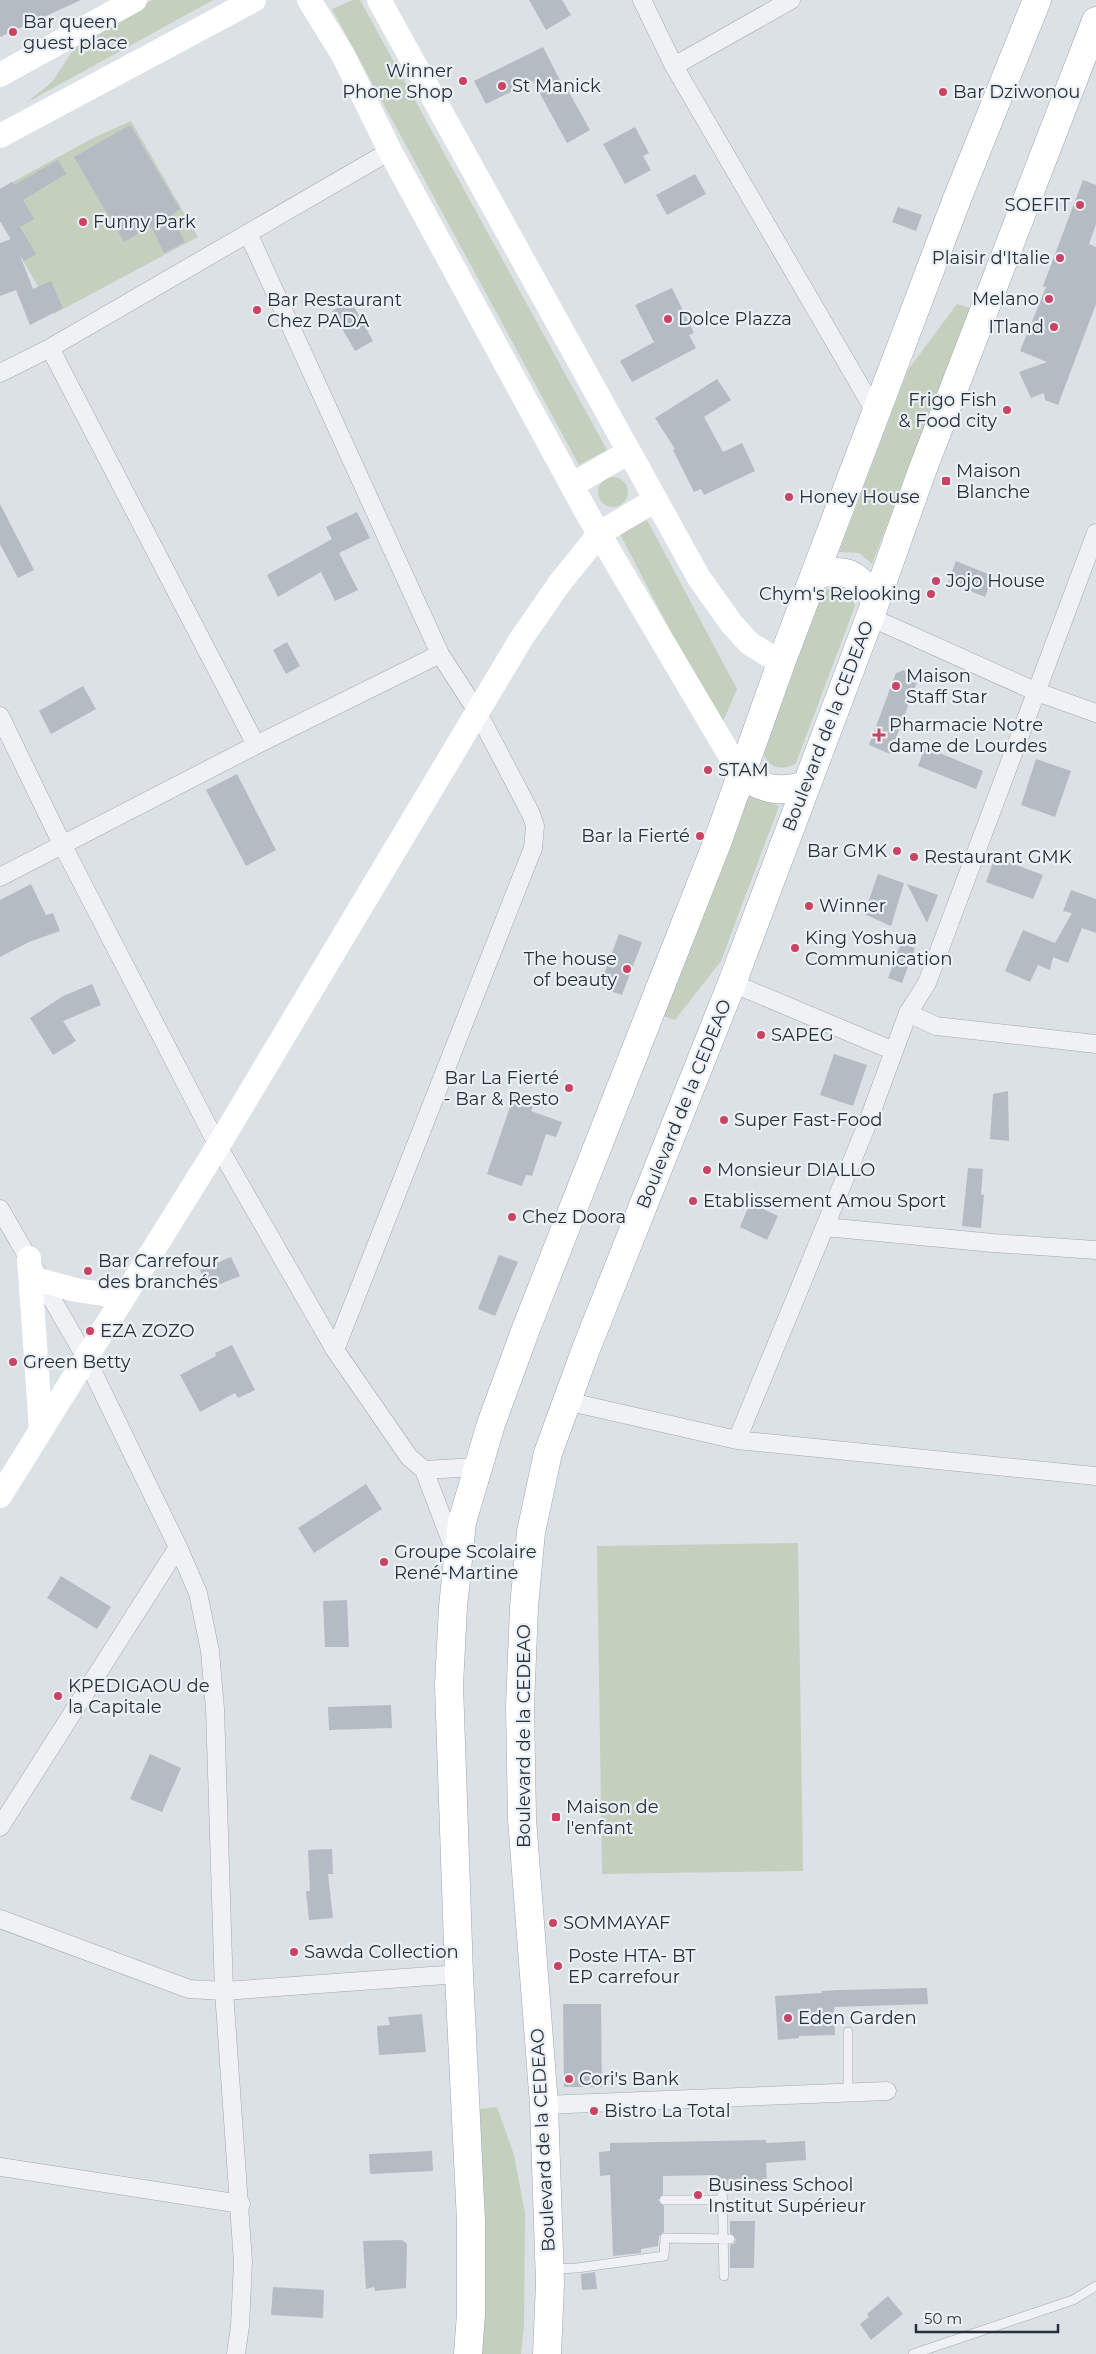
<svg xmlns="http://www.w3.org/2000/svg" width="1096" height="2354" viewBox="0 0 1096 2354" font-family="Montserrat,sans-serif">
<rect width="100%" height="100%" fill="#dce1e6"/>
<path fill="#c4d0be" d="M152,0H213L26,103L52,82L79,41Z
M353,0H360L607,450L579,465L332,9Z
M131,121L198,237L54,314L0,221V189L93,138Z
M957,304L970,308L872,564L859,553L839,552L908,370Z
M598 492a15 15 0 1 1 30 0a15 15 0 1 1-30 0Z
M647,520L737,689L722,724L719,725L620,534Z
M837,586L850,592L855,606L796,763C782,772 767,768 763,751L819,597L824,590Z
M745,793L779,806L721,961L675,1020L661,1015Z
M798,1543L803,1871L602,1874L597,1546Z
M497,2107L514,2155L525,2213L524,2325L521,2354H478L483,2211L480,2109Z"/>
<path fill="#b4bbc3" d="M0,0H81L0,37Z
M529,0H562L571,15L546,30Z
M543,47L563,86L565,85L590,130L567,143L533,81L486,104L474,81Z
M130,125L180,209L171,215L185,242L164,253L151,226L124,242L74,157Z
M635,127L649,153L643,156L651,170L625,184L603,144Z
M58,160L66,174L23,200L34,219L20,227L36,254L24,261L19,253L33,289L51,281L63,308L30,325L16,290L0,296V243L11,239L0,221V189L12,182L14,185Z
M695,174L706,194L667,215L656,195Z
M1083,180L1096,185V224L1089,244L1096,247V304L1058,405L1045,400L1044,393L1031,398L1019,372L1047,362L1020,351L1046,287L1043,286Z
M898,207L922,215L916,231L892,222Z
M672,288L694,333L689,335L696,348L632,382L620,361L654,342L635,305Z
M351,301L373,341L355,351L332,311Z
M717,379L731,400L704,417L723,452L742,443L755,471L704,495L701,489L694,492L673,450L675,449L655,418Z
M0,504L34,570L18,578L0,544Z
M357,512L370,538L339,553L358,590L335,601L321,572L278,597L267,575L332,539L326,527Z
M956,561L993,576L985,597L948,582Z
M287,642L300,666L286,674L273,650Z
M904,670L917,682L890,754L869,745L896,673Z
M83,686L96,709L51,734L39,711Z
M925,747L983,771L976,789L918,766Z
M1036,759L1071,771L1055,817L1021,805Z
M237,774L276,850L246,866L206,790Z
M995,857L1043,875L1033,899L986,882Z
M878,874L904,883L891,926L864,914Z
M31,884L46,915L53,913L60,931L29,942L0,957V900Z
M907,884L938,895L927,923Z
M1071,890L1096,899V933L1082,928L1068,963L1053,957L1050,970L1038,965L1030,982L1005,971L1023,930L1055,943L1072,913L1063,911Z
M619,934L642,942L622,995L599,987Z
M901,943L915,948L902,983L888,978Z
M92,984L101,1005L63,1021L76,1041L53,1055L30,1018L63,996Z
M834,1054L867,1065L853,1106L820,1095Z
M1008,1091L1009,1141L990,1139L993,1094Z
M515,1092L536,1099L531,1111L562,1122L556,1137L546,1134L532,1176L526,1175L522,1186L487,1174Z
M968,1168L983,1169L981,1194L984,1195L981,1228L962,1226Z
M750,1203L778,1216L767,1240L740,1227Z
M499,1255L518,1262L495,1316L478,1309Z
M231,1257L240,1276L208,1289L200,1270Z
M232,1345L255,1390L238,1398L235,1393L200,1412L180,1375L216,1356L215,1353Z
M366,1484L382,1509L314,1553L298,1528Z
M61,1576L111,1607L97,1629L47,1598Z
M347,1600L349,1647H325L323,1601Z
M391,1705L392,1728L329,1730L328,1707Z
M150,1754L181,1768L162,1812L130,1799Z
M332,1849L333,1874H328L333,1918L309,1920L306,1891H310L308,1850Z
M927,1988L928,2004L834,2007L835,2035L799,2036V2038L778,2040L775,1996L822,1993V1991L839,1990Z
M563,2004H601L602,2087H564Z
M422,2014L426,2052L379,2055L377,2026L390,2025L388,2017Z
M766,2140V2143L805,2141L806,2160L766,2163L767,2184L728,2185L725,2178L717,2181V2175L663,2176V2194L658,2200L664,2206V2232L659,2236L658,2246L641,2249V2253L613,2256L610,2175L600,2176L599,2152L610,2151V2143Z
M432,2151L433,2171L370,2174L369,2154Z
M730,2221H755L754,2268H730V2245L735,2243L736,2239L730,2233Z
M402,2240L407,2244L406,2288L375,2291L374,2287L366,2289L363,2241Z
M595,2272L597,2289L582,2290L581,2274Z
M273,2287L324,2290L323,2318L271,2315Z
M888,2296L903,2314L871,2340L860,2324L869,2317L867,2314Z"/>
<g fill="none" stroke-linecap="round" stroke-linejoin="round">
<defs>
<path id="lane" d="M848,2092V2032
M722,2184L724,2276
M664,2200H723
M552,2269L577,2268L664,2256L665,2238L730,2239
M913,2354L1073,2300L1096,2286"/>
<path id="street" d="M642,0L674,66L876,413
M674,66L791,0
M248,233L440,654L478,713L531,814L535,826L533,848L335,1350
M50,348L256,745
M0,373L50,348L390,151
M870,617L1037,692L1096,713
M0,716L62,844L218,1146L335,1350L409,1457L424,1470L456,1554
M0,877L256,745L440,654
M732,983L894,1051
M908,1013L936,1026L1096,1044
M0,1209L86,1358L178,1547L198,1593L210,1651L215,1709L224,1991L243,2262L240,2326L236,2354
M825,1227L993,1243L1096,1250
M566,1401L737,1440L1096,1476
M737,1440L866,1127L908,1013L927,983L1096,533
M424,1470L477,1467
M0,1827L178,1547
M0,1919L189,1989L224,1991L459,1974
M544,2105L887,2091
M0,2167L241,2204"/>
<path id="primary" d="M815,575C846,567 857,573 875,600
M742,773C761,790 780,793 805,785
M468,2354L471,2314V2221L459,1974L449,1685L453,1607L462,1522L491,1424L527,1326L717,843L781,663L957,199L1037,0
M547,2354L550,2283L544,2105L522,1819L520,1706L524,1607L531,1532L548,1453L586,1349L732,983L870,617L922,471L1096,21"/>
</defs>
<use href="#lane" stroke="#a2a8b0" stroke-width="10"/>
<use href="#street" stroke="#a2a8b0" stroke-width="19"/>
<use href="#primary" stroke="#9ca6b1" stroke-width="29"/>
<use href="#lane" stroke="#eff1f5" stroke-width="9"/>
<use href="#street" stroke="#eff1f5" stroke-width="18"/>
<path stroke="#fff" stroke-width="24" d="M309,0L343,55L390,151L588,515L729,754L742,773
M379,0L699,578L731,623L749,643L781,663
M0,75L135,0
M0,136L254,0
M572,485L629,452
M29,1258L41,1430
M43,1281L76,1290L124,1297
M0,1496L218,1146L521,639L559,584L600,533L655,500"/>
<use href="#primary" stroke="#fff" stroke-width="28"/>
</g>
<g fill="#ca4363" stroke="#ebf0f4" stroke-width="2">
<circle cx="13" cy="32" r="5"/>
<circle cx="463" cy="81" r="5"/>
<circle cx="502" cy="86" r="5"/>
<circle cx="943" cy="92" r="5"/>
<circle cx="1080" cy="205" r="5"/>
<circle cx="83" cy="222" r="5"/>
<circle cx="1060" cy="258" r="5"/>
<circle cx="1049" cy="299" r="5"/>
<circle cx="257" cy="310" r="5"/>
<circle cx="668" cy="319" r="5"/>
<circle cx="1054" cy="327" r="5"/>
<circle cx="1007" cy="410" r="5"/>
<rect x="941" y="476" width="10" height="10" rx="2.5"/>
<circle cx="789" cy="497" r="5"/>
<circle cx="936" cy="581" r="5"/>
<circle cx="931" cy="594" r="5"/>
<circle cx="896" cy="686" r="5"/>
<path d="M876.5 727.5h5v5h5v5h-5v5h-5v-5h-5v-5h5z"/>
<circle cx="708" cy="770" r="5"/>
<circle cx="700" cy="836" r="5"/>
<circle cx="897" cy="851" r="5"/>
<circle cx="914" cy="857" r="5"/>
<circle cx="809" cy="906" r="5"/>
<circle cx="795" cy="948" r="5"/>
<circle cx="627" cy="969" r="5"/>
<circle cx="761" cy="1035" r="5"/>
<circle cx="569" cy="1088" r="5"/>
<circle cx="724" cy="1120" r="5"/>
<circle cx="707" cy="1170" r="5"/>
<circle cx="693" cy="1201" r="5"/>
<circle cx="512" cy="1217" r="5"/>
<circle cx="88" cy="1271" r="5"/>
<circle cx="90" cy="1331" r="5"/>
<circle cx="13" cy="1362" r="5"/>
<circle cx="384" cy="1562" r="5"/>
<circle cx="58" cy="1696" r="5"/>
<rect x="551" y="1812" width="10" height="10" rx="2.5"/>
<circle cx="553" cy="1923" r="5"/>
<circle cx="294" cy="1952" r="5"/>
<circle cx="558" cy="1966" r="5"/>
<circle cx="788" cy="2018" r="5"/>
<circle cx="569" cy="2079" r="5"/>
<circle cx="594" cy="2111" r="5"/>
<circle cx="698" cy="2195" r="5"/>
</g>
<g text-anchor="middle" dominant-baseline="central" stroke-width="4.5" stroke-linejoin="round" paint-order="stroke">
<g font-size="18" fill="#26303c" stroke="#ebf0f4" text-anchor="start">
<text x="23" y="22">Bar queen<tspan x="23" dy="21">guest place</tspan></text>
<text x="453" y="71" text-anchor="end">Winner<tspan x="453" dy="21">Phone Shop</tspan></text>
<text x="512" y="86">St Manick</text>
<text x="953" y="92">Bar Dziwonou</text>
<text x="1070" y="205" text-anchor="end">SOEFIT</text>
<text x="93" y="222">Funny Park</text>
<text x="1050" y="258" text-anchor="end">Plaisir d'Italie</text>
<text x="1039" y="299" text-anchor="end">Melano</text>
<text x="267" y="300">Bar Restaurant<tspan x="267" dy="21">Chez PADA</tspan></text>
<text x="678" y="319">Dolce Plazza</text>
<text x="1044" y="327" text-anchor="end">ITland</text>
<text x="997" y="400" text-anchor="end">Frigo Fish<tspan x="997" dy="21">&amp; Food city</tspan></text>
<text x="956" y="471">Maison<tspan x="956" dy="21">Blanche</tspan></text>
<text x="799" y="497">Honey House</text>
<text x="946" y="581">Jojo House</text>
<text x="921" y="594" text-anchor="end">Chym's Relooking</text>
<text x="906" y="676">Maison<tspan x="906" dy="21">Staff Star</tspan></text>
<text x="889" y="725">Pharmacie Notre<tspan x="889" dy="21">dame de Lourdes</tspan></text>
<text x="718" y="770">STAM</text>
<text x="690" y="836" text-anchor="end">Bar la Fierté</text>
<text x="887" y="851" text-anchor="end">Bar GMK</text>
<text x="924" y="857">Restaurant GMK</text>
<text x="819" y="906">Winner</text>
<text x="805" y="938">King Yoshua<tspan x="805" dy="21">Communication</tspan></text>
<text x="617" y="959" text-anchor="end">The house<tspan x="617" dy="21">of beauty</tspan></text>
<text x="771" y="1035">SAPEG</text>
<text x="559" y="1078" text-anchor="end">Bar La Fierté<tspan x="559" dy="21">- Bar &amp; Resto</tspan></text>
<text x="734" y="1120">Super Fast-Food</text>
<text x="717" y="1170">Monsieur DIALLO</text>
<text x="703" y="1201">Etablissement Amou Sport</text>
<text x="522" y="1217">Chez Doora</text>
<text x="98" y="1261">Bar Carrefour<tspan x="98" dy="21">des branchés</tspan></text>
<text x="100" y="1331">EZA ZOZO</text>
<text x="23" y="1362">Green Betty</text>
<text x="394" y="1552">Groupe Scolaire<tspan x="394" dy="21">René-Martine</tspan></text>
<text x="68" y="1686">KPEDIGAOU de<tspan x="68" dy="21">la Capitale</tspan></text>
<text x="566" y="1807">Maison de<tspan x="566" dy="21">l'enfant</tspan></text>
<text x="563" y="1923">SOMMAYAF</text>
<text x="304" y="1952">Sawda Collection</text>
<text x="568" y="1956">Poste HTA- BT<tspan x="568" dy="21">EP carrefour</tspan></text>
<text x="798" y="2018">Eden Garden</text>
<text x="579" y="2079">Cori's Bank</text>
<text x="604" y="2111">Bistro La Total</text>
<text x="708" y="2185">Business School<tspan x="708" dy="21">Institut Supérieur</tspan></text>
</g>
<g font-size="18" fill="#26303c" stroke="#ebf0f4">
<text transform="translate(828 726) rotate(-69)">Boulevard de la CEDEAO</text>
<text transform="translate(684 1104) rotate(-68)">Boulevard de la CEDEAO</text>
<text transform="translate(524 1736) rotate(-90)">Boulevard de la CEDEAO</text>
<text transform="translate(543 2140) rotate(-93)">Boulevard de la CEDEAO</text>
</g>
</g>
<path d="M916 2324v8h142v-8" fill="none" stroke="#26303c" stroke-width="2.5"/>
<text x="924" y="2324" font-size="15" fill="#26303c" stroke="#ebf0f4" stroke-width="4" paint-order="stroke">50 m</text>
</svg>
